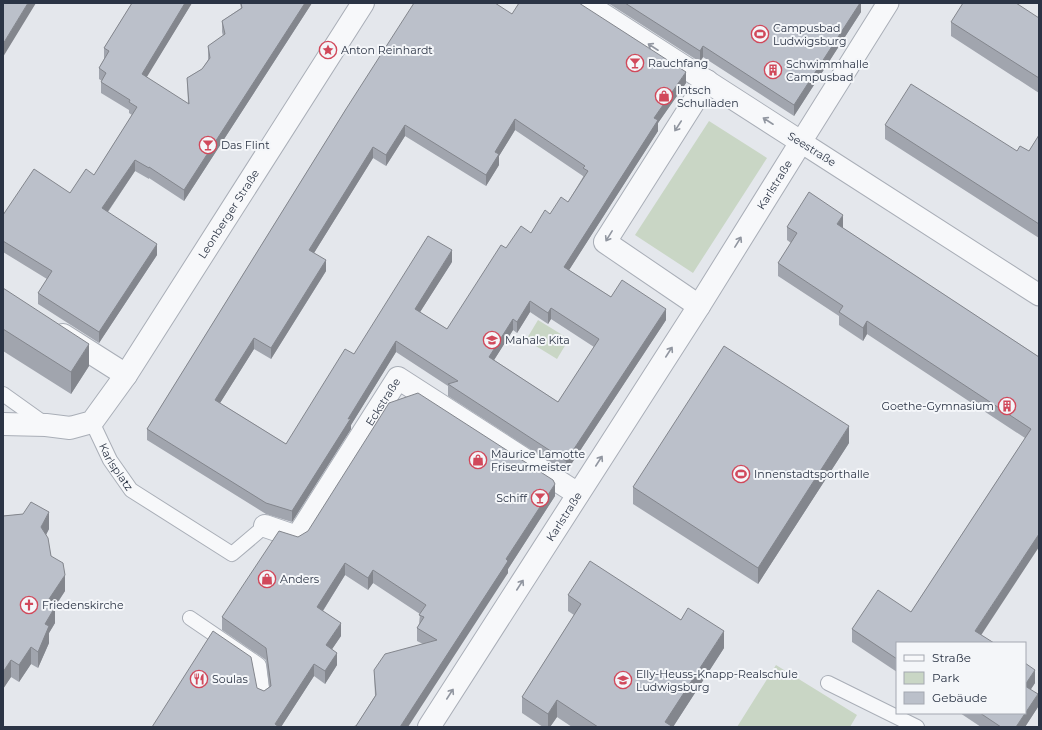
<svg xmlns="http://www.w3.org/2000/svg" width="1042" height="730" viewBox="0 0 1042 730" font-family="Montserrat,sans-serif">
<rect width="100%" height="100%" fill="#e4e7ec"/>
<path fill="#c9d6c5" d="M709,121L767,158L693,273L635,235Z
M538,320L569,339L557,359L526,340Z
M776,665L857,715L850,727H737Z"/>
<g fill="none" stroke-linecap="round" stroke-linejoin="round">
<defs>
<g id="service">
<path d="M3,394L45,424"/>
<path id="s1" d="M92,422L110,460L131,490L232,554L265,526"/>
<path d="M190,618L259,665L263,695"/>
<path d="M828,683L917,727"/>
</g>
<path id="pedestrian" d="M888,3L801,142L1039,295"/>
<g id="minor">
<path d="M699,306L605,242L707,81"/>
<path d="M63,335L126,375"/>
<path id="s2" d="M3,424L46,425L70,428L92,422L126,375L363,3"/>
<path id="s3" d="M265,526L297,537L398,378L578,494"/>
<path id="s4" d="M429,727L699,306L801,142L585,3"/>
</g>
</defs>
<use href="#service" stroke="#a9aeb7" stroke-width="16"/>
<use href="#pedestrian" stroke="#a9aeb7" stroke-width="23"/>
<use href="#minor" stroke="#a9aeb7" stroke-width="24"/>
<use href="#service" stroke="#f7f8fa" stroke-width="14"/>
<use href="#pedestrian" stroke="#f7f8fa" stroke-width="21"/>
<use href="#minor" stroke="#f7f8fa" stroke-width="22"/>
</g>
<path fill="#a1a5ae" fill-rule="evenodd" d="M132,3H192L146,77L188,104L187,78L202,69L208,60V46L223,36L222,32V21L241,8L240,3H312L184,201L149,178V179L135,171L108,212L157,255L99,343L38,304V293L47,279L3,252V215L70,193L94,175L132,115L129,113V110L101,93V82L102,81L99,79V68L104,59V48Z
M608,3H861V12L794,116L703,57L700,62Z
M512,14L686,83L658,123V131L569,270L611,297L666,320L566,472L448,396V386L396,352L351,425V429L292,522L266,514L147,440V429L346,109ZM515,130L583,176V177L568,202L550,214L531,233L506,248L447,329L420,312L452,262L354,354L286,444L220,403L254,349L271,359L326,271L314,253L373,158L386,166L405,136L486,186L499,165V156ZM530,312L548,324L551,319L594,347L558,402L494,360L513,330L517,333Z
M1039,18V93L951,36V22Z
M885,125L1017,151H1029L1039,135V238L885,139Z
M787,227L843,228L1039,357V547L897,643V672L852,642V629L911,612L1025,438L867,334L863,341L839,325V316L778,276V263L791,243L787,240Z
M3,288L89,366L71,394L3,351Z
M849,443L758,584L633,504V487Z
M555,496L508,569V573L356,726L375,696L374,670L423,644L417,641V628L419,624L420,614L373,583L368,590L345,575L323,611L341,636L332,649L337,665L325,684L314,676L281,727L257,688L264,691L269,687L266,660L222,630V617L298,537Z
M23,514L49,529L46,535L51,556L65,591L55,607V623L49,633V643L38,668L31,664L19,682L11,677L3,689V516Z
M568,595L724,648L673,727H572L557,717L550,727H543L522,713V697L574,615L568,611Z
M1025,663L1035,683L1031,689L1038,707L1025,727H981L960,713H1025Z"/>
<path fill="#83868d" d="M28,3H36L3,57V44Z
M185,3H192L142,85V74Z
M305,3H312L184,201V190Z
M860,3H861V12L794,116V105Z
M703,46V57L700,62V51Z
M686,72V83L658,123V131L564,278V267L654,118Z
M515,119V130L499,156V165L486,186V175L495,152Z
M405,125V136L386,166V155Z
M373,147V158L309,261V250Z
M135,160V171L102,220V208Z
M843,215V228L837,237V224Z
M157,244V255L99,343V332Z
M452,250V262L415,320V309Z
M326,260V271L271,359V348Z
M530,301V312L517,333V322Z
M551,308V319L548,324V313Z
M666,309V320L566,472V461Z
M513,319V330L489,368V357Z
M867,321V334L863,341V328Z
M254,338V349L215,411V400Z
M396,341V352L351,425V429L292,522V511L348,419Z
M89,344V366L71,394V372Z
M849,426V443L758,584V568Z
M555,484V496L508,569V573L408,727H400L506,559Z
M49,512V529L41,544V527Z
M1039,534V547L976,643L975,631Z
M345,563V575L317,620V607Z
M373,570V583L368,590V578Z
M65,575V591L47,618V602Z
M55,607V623L49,633V643L38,668V652L45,624Z
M341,623V636L326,658V645Z
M724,631V648L673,727L665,722Z
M31,647V664L19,682V665Z
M337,653V665L325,684V671Z
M11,660V677L3,689V672Z
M314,664V676L281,727H275V724Z
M1035,670V683L1025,698V685Z
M1038,694V707L1025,727H1016Z
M557,700V717L550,727H548V714Z"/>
<path fill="#bbc0ca" stroke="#83868d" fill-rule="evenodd" d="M3,3H28L3,44Z
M132,3H185L142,74L189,104L187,78L202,69L210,58L208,46L225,34L222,21L242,8L241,3H305L184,190L149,167V168L135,160L102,208L157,244L99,332L38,293L52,271L3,241V215L34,169L70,193L86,169L94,175L137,107L129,102L130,100L101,82L106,73L99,68L109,51L104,48Z
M414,3H495L512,14L519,3H579L686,72L654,118L658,120L564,267L611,297L622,280L666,309L566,461L448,384L458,381L396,341L348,419L351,418L292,511L266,503L147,429L346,109ZM515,119L585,166L583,168L588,171L568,202L561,197L550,214L545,210L531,233L521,226L506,248L501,245L447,329L415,309L452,250L428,236L354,354L345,349L286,444L215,400L254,338L271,348L326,260L309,250L373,147L386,155L405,125L486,175L499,154L495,152ZM530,301L548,313L551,308L599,339L558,402L489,357L513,319L517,322Z
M625,3H860L794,105L703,46L700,51Z
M963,3H1016L1039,18V78L951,22Z
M911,84L1017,151L1020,146L1029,151L1039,135V224L885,125Z
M809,192L843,215L837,224L1039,357V534L975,631L994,643H897V659L852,629L878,590L911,612L1031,429L867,321L863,328L839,312L843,306L778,263L797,233L787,227Z
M3,288L89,344L71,372L3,329Z
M724,346L849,426L758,568L633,487Z
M418,393L553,480L555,484L506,559L508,561L400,727H352L356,726L376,695L374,670L385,654L437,640L417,628L424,617L419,615L426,605L373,570L368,578L345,563L317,607L341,623L326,645L337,653L325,671L314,664L275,724L279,727H152L213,631L251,657L257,688L264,691L271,686L266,648L222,617L279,531L298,537L308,531L389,403Z
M31,502L49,512L41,527L48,538L51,556L63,563L65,575L47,602L55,607L45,624L49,626L38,652L31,647L19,665L11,660L3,672V516L23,514Z
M590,561L681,620L688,608L724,631L665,722L673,727H598L557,700L548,714L522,697L581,604L568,595Z
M1025,663L1035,670L1025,685Z
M1025,686L1038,694L1016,727H1001L980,713H1025Z"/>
<defs><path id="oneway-shaft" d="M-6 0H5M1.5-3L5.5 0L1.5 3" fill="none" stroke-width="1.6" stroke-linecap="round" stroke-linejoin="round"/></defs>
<g stroke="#9196a0">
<use href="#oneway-shaft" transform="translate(653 47) rotate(-147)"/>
<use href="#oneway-shaft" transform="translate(768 121) rotate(-147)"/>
<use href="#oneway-shaft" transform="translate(678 126) rotate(123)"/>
<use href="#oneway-shaft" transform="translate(609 236) rotate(122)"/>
<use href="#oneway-shaft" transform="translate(738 242) rotate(-58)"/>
<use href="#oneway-shaft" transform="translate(669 352) rotate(-57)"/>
<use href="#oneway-shaft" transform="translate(599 461) rotate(-57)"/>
<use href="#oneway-shaft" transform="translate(520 585) rotate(-57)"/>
<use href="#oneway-shaft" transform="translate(450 694) rotate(-57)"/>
</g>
<defs>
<symbol id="stadium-ring" viewBox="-11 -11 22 22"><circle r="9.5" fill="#f4f6f9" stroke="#d1495b" stroke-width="1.5"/><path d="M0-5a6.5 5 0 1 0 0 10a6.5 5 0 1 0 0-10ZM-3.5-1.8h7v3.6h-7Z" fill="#d1495b"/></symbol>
<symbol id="sight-ring" viewBox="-11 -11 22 22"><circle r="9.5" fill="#f4f6f9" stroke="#d1495b" stroke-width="1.5"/><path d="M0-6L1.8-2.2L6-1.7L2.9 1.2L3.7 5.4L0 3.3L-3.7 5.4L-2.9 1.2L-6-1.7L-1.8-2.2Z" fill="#d1495b"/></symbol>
<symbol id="bar-ring" viewBox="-11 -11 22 22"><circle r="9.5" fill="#f4f6f9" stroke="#d1495b" stroke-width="1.5"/><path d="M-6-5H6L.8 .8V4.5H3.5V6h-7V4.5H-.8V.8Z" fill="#d1495b"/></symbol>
<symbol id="building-ring" viewBox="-11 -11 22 22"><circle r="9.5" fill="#f4f6f9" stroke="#d1495b" stroke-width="1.5"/><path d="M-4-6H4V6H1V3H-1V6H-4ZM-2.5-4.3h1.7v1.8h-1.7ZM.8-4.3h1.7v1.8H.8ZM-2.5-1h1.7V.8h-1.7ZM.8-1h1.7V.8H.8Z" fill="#d1495b"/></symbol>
<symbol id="shop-ring" viewBox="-11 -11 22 22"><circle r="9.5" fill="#f4f6f9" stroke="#d1495b" stroke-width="1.5"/><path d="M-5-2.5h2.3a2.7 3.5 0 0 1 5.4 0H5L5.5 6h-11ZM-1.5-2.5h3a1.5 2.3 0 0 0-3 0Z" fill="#d1495b"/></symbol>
<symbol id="school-ring" viewBox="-11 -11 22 22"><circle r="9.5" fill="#f4f6f9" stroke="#d1495b" stroke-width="1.5"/><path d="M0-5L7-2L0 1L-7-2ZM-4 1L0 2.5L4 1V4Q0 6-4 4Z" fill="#d1495b"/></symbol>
<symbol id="church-ring" viewBox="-11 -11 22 22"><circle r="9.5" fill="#f4f6f9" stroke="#d1495b" stroke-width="1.5"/><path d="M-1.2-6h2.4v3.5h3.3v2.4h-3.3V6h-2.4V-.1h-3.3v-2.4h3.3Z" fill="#d1495b"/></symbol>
<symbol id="restaurant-ring" viewBox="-11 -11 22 22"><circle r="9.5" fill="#f4f6f9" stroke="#d1495b" stroke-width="1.5"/><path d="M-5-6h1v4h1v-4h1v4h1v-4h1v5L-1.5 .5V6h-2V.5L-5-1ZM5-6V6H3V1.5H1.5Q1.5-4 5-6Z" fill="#d1495b"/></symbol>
</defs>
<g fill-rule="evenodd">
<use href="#stadium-ring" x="750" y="24" width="20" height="20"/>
<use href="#sight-ring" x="318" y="40" width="20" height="20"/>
<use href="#bar-ring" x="625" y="53" width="20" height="20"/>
<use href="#building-ring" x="763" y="60" width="20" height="20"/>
<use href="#shop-ring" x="654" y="86" width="20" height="20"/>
<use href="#bar-ring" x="198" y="135" width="20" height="20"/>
<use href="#school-ring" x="482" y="330" width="20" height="20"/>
<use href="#building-ring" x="997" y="396" width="20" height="20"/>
<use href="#shop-ring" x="468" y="450" width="20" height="20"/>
<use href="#stadium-ring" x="731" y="464" width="20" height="20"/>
<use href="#bar-ring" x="530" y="488" width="20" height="20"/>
<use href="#shop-ring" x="257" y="569" width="20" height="20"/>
<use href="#church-ring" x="19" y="595" width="20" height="20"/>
<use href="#restaurant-ring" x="189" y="669" width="20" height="20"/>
<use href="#school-ring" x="613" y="670" width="20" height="20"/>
</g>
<g text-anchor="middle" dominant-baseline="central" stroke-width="4" stroke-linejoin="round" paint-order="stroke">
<g font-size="11" fill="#2b3445" stroke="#f4f6f9" text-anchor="start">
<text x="773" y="28">Campusbad<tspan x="773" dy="13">Ludwigsburg</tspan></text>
<text x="341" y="50">Anton Reinhardt</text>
<text x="648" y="63">Rauchfang</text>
<text x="786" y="64">Schwimmhalle<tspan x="786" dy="13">Campusbad</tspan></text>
<text x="677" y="90">Intsch<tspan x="677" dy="13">Schulladen</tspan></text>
<text x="221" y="145">Das Flint</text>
<text x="505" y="340">Mahale Kita</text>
<text x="994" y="406" text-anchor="end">Goethe-Gymnasium</text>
<text x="491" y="454">Maurice Lamotte<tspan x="491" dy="13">Friseurmeister</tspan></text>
<text x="754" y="474">Innenstadtsporthalle</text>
<text x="527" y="498" text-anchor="end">Schiff</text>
<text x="280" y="579">Anders</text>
<text x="42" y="605">Friedenskirche</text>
<text x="636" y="674">Elly-Heuss-Knapp-Realschule<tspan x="636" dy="13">Ludwigsburg</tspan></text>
<text x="212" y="679">Soulas</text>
</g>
<g font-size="11" fill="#2b3445" stroke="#f4f6f9">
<text transform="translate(812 149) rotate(32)">Seestraße</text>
<text stroke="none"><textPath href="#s4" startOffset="643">Karlstraße</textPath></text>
<text stroke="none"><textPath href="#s2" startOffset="339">Leonberger Straße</textPath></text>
<text stroke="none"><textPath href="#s3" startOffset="194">Eckstraße</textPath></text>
<text stroke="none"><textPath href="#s1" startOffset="51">Karlsplatz</textPath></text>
<text stroke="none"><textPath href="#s4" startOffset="250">Karlstraße</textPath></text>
</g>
</g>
<rect width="1042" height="730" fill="none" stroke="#2b3445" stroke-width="8"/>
<rect x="896" y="642" width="130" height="72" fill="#f4f6f9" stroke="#a4a8b1"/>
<rect x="904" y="655" width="20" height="6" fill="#f7f8fa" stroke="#a4a8b1"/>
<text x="932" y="662" font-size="12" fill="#2b3445">Straße</text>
<rect x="904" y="672" width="20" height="12" fill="#c9d6c5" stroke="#a4a8b1"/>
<text x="932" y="682" font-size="12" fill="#2b3445">Park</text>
<rect x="904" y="692" width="20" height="12" fill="#bbc0ca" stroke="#a4a8b1"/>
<text x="932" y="702" font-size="12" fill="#2b3445">Gebäude</text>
</svg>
